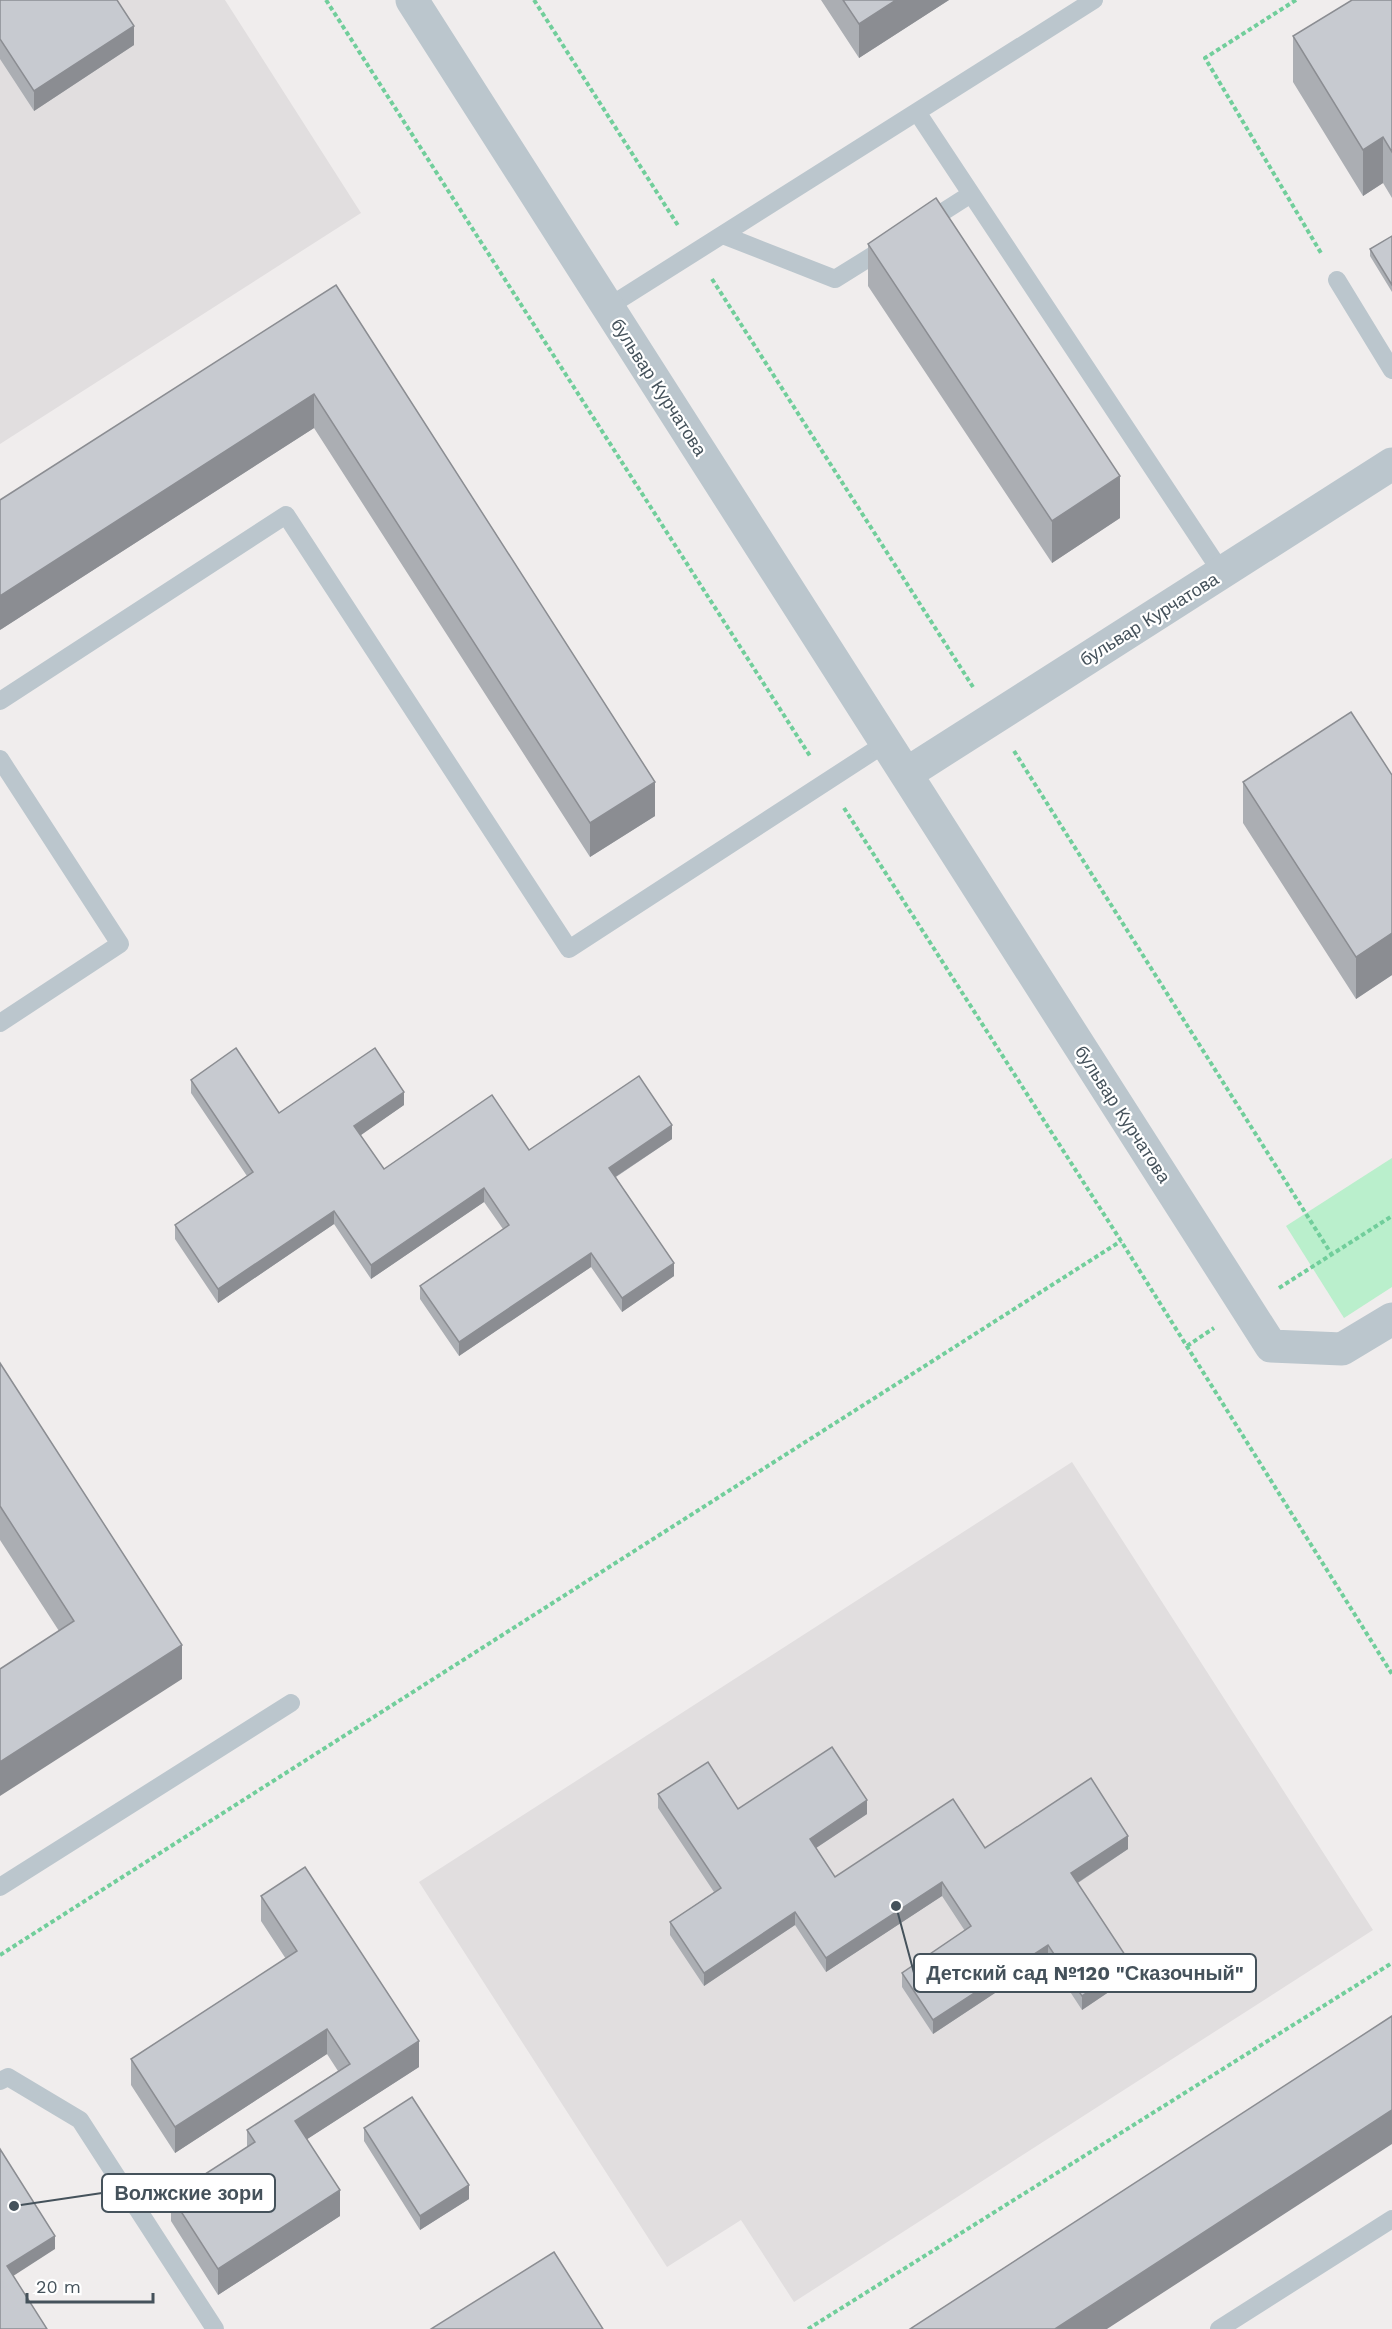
<svg xmlns="http://www.w3.org/2000/svg" width="1392" height="2329" viewBox="0 0 1392 2329" font-family="'Work Sans',sans-serif">
<rect width="100%" height="100%" fill="#f0eded"/>
<path fill="#e1dedf" d="M0,0H225L361,213L0,444Z
M1072,1462L1373,1930L794,2302L741,2220L667,2267L419,1882Z"/>
<path fill="#baefcc" d="M1392,1158V1287L1344,1318L1286,1226Z"/>
<g fill="none" stroke-linecap="round" stroke-linejoin="round">
<path stroke="#71ce9b" stroke-width="4" stroke-dasharray="4.5 3" stroke-linecap="butt" d="M326,0L810,756
M534,0L679,227
M1296,0L1205,58L1321,253
M712,279L973,687
M1014,751L1332,1255
M844,808L1121,1241L1392,1674
M1279,1288L1392,1216
M1187,1346L1214,1328
M0,1955L1121,1241
M808,2329L1392,1963"/>
<path stroke="#bbc6cd" stroke-width="18" d="M917,112L1222,573
M924,224L971,194
M723,235L835,279L888,246
M1337,280L1392,370
M608,307L1094,0
M0,701L286,515L569,949L886,743
M0,759L120,944L0,1023
M0,1887L291,1703
M0,2081L8,2077L80,2120L215,2329
M1219,2329L1392,2219"/>
<path stroke="#bbc6cd" stroke-width="33" d="M412,0L1271,1346L1342,1349L1392,1319
M906,774L1392,464"/>
</g>
<path fill="#abaeb3" d="M0,0L134,45L34,111L0,59Z
M821,0H949L859,58Z
M1392,0V198L1383,183L1363,196L1293,82V36Z
M1392,236V292L1370,256V249Z
M868,244L1120,518L1052,563L868,286Z
M336,285L655,816L590,857L314,428L0,630Z
M1392,775V975L1356,999L1243,823V782Z
M191,1080L279,1113L404,1105L360,1135L384,1169L529,1150L672,1139L616,1177L674,1276L622,1312L591,1267L459,1356L420,1299V1286L503,1229L484,1202L371,1279L334,1224L218,1303L175,1239V1225L247,1176L191,1093Z
M0,1363L182,1679L59,1631L0,1540Z
M658,1794L738,1809L867,1814L816,1848L835,1877L985,1848L1128,1849L1078,1883L1131,1977L1082,2010L1048,1958L933,2034L902,1987V1973L965,1931L942,1896L826,1972L795,1925L704,1986L670,1935V1922L714,1892L658,1808Z
M261,1896L419,2067L307,2139L340,2216L218,2295L171,2221V2196L247,2147V2130L338,2071L327,2054L175,2153L131,2085V2059L286,1959L261,1921Z
M364,2128L469,2199L420,2230L364,2141Z"/>
<path fill="#8b8d92" d="M896,0H949L859,58V24Z
M134,26V45L34,111V91Z
M1383,137V183L1363,196V150Z
M314,394V428L0,630V596Z
M1120,476V518L1052,563V521Z
M655,782V816L590,857V823Z
M1392,933V975L1356,999V957Z
M404,1092V1105L354,1140V1126Z
M672,1125V1139L609,1181V1168Z
M484,1188V1202L371,1279V1265Z
M334,1211V1224L218,1303V1289Z
M591,1253V1267L459,1356V1342Z
M674,1263V1276L622,1312V1298Z
M182,1645V1679L0,1796V1762Z
M867,1800V1814L810,1852V1839Z
M1128,1836V1849L1071,1887V1873Z
M942,1882V1896L826,1972V1958Z
M795,1912V1925L704,1986V1973Z
M1048,1945V1958L933,2034V2020Z
M1131,1964V1977L1082,2010V1996Z
M327,2029V2054L175,2153V2127Z
M419,2041V2067L295,2147V2121Z
M1392,2110V2144L1107,2329H1055Z
M469,2185V2199L420,2230V2216Z
M340,2190V2216L218,2295V2269Z
M55,2236V2249L7,2280V2266Z"/>
<path fill="#c7cad0" stroke="#8b8d92" stroke-width="1.5" d="M0,0H117L134,26L34,91L0,39Z
M843,0H896L859,24Z
M1352,0H1392V152L1383,137L1363,150L1293,36Z
M936,198L1120,476L1052,521L868,244Z
M1392,236V285L1370,249Z
M336,285L655,782L590,823L314,394L0,596V500Z
M1351,712L1392,775V933L1356,957L1243,782Z
M236,1048L279,1113L375,1048L404,1092L354,1126L384,1169L492,1095L529,1150L639,1076L672,1125L609,1168L674,1263L622,1298L591,1253L459,1342L420,1286L509,1225L484,1188L371,1265L334,1211L218,1289L175,1225L253,1172L191,1080Z
M0,1363L182,1645L0,1762V1669L74,1621L0,1506Z
M832,1747L867,1800L810,1839L835,1877L953,1799L985,1848L1091,1778L1128,1836L1071,1873L1131,1964L1082,1996L1048,1945L933,2020L902,1973L971,1926L942,1882L826,1958L795,1912L704,1973L670,1922L721,1888L658,1794L708,1762L738,1809Z
M305,1867L419,2041L295,2121L340,2190L218,2269L171,2196L255,2142L247,2130L350,2064L327,2029L175,2127L131,2059L297,1951L261,1896Z
M1392,2016V2110L1055,2329H910Z
M412,2097L469,2185L420,2216L364,2128Z
M0,2149L55,2236L7,2266L47,2329H0Z
M554,2252L603,2329H431Z"/>
<g text-anchor="middle" dominant-baseline="central" stroke-width="4.5" stroke-linejoin="round" paint-order="stroke">
<g font-size="18" fill="#45525b" stroke="#fff">
<text transform="translate(659 387) rotate(57)">бульвар Курчатова</text>
<text transform="translate(1149 619) rotate(-32)">бульвар Курчатова</text>
<text transform="translate(1123 1114) rotate(57)">бульвар Курчатова</text>
</g>
</g>
<path fill="none" stroke="#45525b" stroke-width="2" d="M896 1906L914 1973M14 2206L102 2193"/>
<g fill="#45525b" stroke="#fff" stroke-width="2">
<circle cx="896" cy="1906" r="6"/>
<circle cx="14" cy="2206" r="6"/>
</g>
<g fill="#fff" stroke="#45525b" stroke-width="2">
<rect x="914" y="1954" width="342" height="38" rx="6"/>
<rect x="102" y="2174" width="173" height="38" rx="6"/>
</g>
<g font-size="20" text-anchor="middle" font-weight="bold" fill="#45525b">
<text x="1085" y="1980">Детский сад №120 "Сказочный"</text>
<text x="189" y="2200">Волжские зори</text>
</g>
<path d="M27 2293v9h126v-9" fill="none" stroke="#45525b" stroke-width="3"/>
<text x="36" y="2293" font-size="18" fill="#45525b" stroke="#ffffff" stroke-width="4.5" paint-order="stroke">20 m</text>
</svg>
